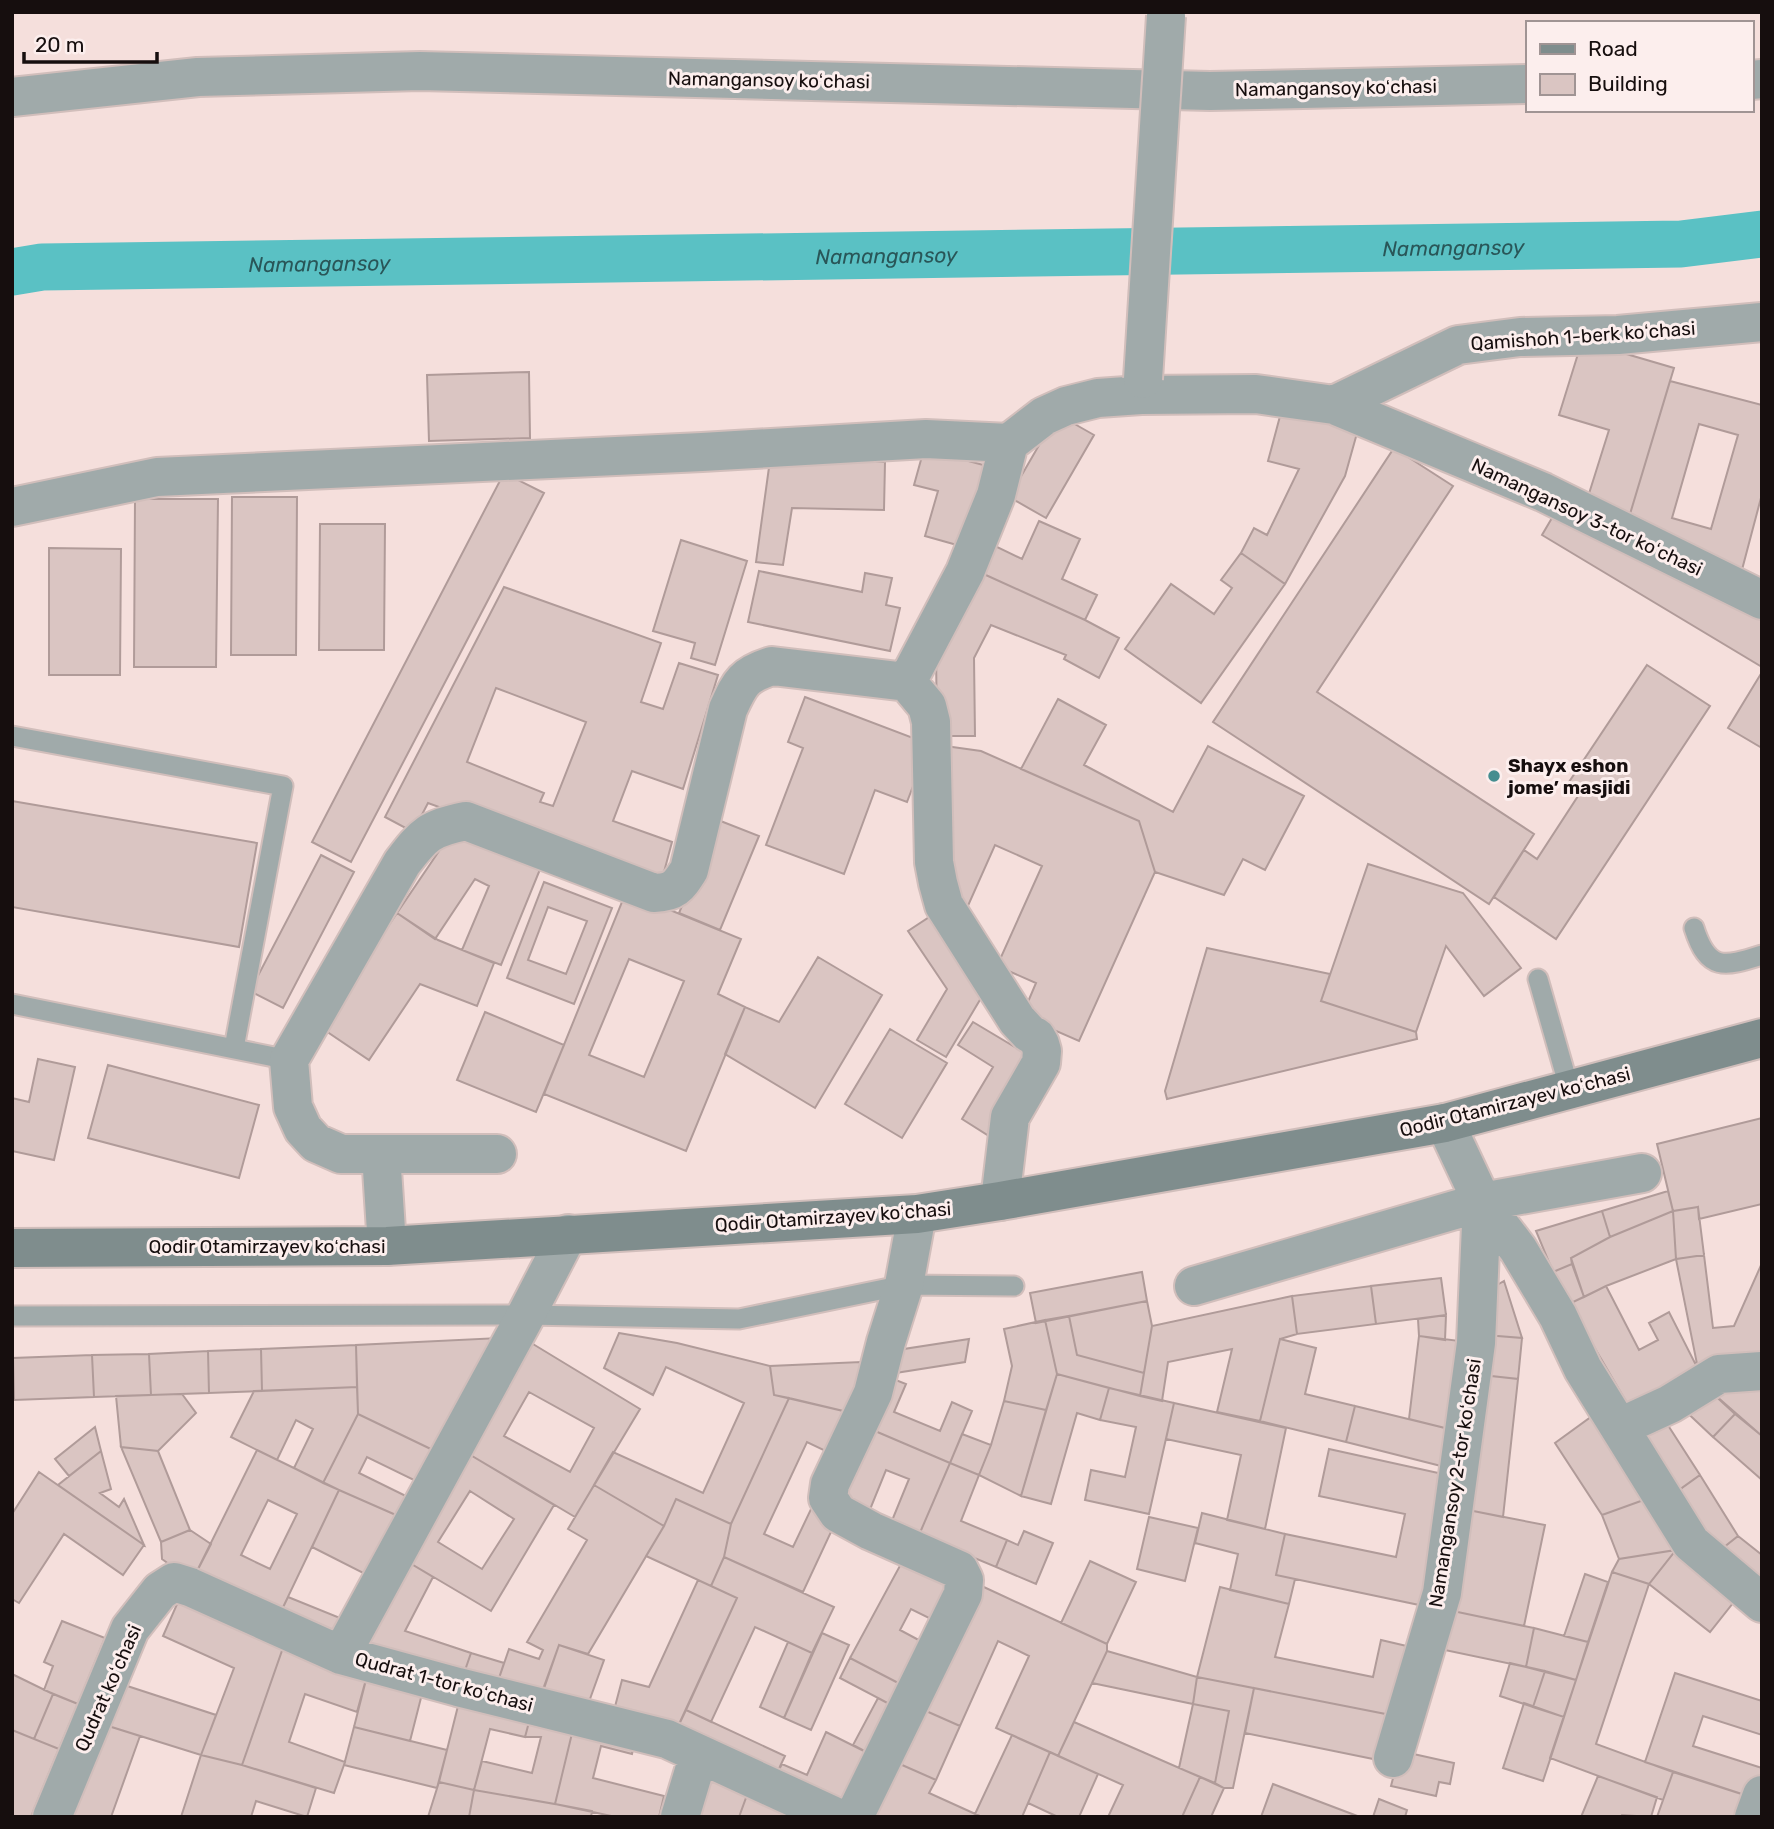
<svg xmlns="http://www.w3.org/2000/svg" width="1774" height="1829" viewBox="0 0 1774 1829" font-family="Rubik,sans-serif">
<rect width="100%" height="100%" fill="#f5dfdc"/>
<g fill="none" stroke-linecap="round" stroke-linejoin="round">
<path stroke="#5ac1c4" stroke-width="47" id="s1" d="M12,272L42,267L1681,244L1762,234"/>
</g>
<path fill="#dac5c2" stroke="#b09b99" stroke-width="2" fill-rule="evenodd" d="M1582,341L1674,368L1627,524L1587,500L1609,430L1559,415Z
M529,372L530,438L429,441L427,375Z
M1670,381L1762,405V494L1739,581L1627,524ZM1699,424L1738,435L1711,529L1672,518Z
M1283,405L1359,426L1345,476L1285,584L1241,553L1254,528L1267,535L1299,469L1268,461Z
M1057,414L1094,435L1046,518L1009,497Z
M1394,448L1453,486L1317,692L1534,834L1489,904L1213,722Z
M924,449L987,466L964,547L925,536L938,491L914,485Z
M770,460L885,462L884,510L792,508L783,565L756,562Z
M504,473L544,493L351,862L312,842Z
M232,497H297L296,655H231Z
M135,499H218L216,667H134Z
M1559,506L1762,605V667L1542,535Z
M1039,521L1080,539L1062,579L1097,595L1085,620L977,571L989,543L1022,559Z
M320,524H385L384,650H319Z
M681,540L747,561L715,665L691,658L695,643L653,631Z
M49,548L121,549L120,675H49Z
M1241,553L1285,584L1201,703L1125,649L1171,584L1214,614L1232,588L1221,580Z
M759,571L862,592L865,573L892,578L886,605L900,608L890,651L748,622Z
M977,571L1085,620L1119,638L1099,678L1064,659L1066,655L991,625L974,658L975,736H937L936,651Z
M504,587L661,643L641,702L663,709L679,663L718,675L683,789L632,771L613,821L672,842L660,887L428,803L413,832L385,817ZM496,688L586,722L553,806L540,802L544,793L467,762Z
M1647,665L1710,706L1556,939L1494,897L1524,850L1537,859L1578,796L1565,788Z
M1762,672V748L1728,728Z
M805,697L929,744L907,802L875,790L844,874L766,845L803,748L788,742Z
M1058,699L1106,725L1084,765L1173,812L1208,746L1304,796L1265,870L1243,859L1224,895L1155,872L1139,821L1021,769Z
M938,745L981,751L1139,821L1155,872L1079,1041L1022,1016L1036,983L997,966L1042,866L995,845L967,908L950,883Z
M12,801L257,843L239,947L12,907Z
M718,820L759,836L720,930L679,913Z
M456,826L543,862L501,965L462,950L489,886L475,879L435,939L397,913Z
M321,855L354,872L283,1008L250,991Z
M1368,864L1463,893L1521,968L1484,996L1446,946L1416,1032L1321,1001Z
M544,882L612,908L574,1004L507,978ZM548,907L587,921L566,974L528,960Z
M626,892L741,939L718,994L745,1007L686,1151L544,1094ZM629,959L684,981L644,1077L589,1055Z
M937,912L987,988L946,1057L917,1040L947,989L908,931Z
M397,913L438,940L494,963L477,1006L420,984L369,1060L320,1027Z
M1207,948L1330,974L1321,1001L1416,1032L1417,1039L1167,1099L1165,1091Z
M818,957L882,995L815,1108L725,1054L745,1007L779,1022Z
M485,1012L564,1045L536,1112L457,1080Z
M973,1022L1035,1059L989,1136L962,1119L993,1067L958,1045Z
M890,1029L947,1063L902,1138L845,1104Z
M38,1059L75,1067L54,1160L12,1151V1098L29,1102Z
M108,1065L259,1105L239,1178L88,1138Z
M1762,1118V1204L1699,1219L1698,1207L1673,1211L1657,1144Z
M1668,1191L1673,1211L1610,1237L1602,1211Z
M1698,1207L1704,1255L1676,1259L1673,1211Z
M1602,1211L1610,1237L1571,1258L1572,1264L1553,1272L1536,1231Z
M1673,1211L1676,1259L1606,1286L1584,1297L1571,1258L1610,1237Z
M1704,1255L1713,1328L1734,1326L1762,1263V1363L1698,1369L1676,1259Z
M1572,1264L1584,1297L1569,1304L1553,1272Z
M1142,1272L1147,1301L1036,1323L1030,1293Z
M1441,1278L1446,1315L1376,1324L1371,1286Z
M1504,1281L1522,1338L1485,1335L1487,1291Z
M1371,1286L1376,1324L1297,1334L1292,1296Z
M1606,1286L1639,1350L1658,1340L1649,1323L1669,1312L1698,1369L1628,1405L1569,1304Z
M1292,1296L1297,1334L1280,1339L1260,1421L1217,1412L1232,1349L1168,1362L1162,1401L1140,1396L1152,1326Z
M1147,1301L1152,1326L1144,1373L1077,1355L1069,1316Z
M1446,1315L1445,1340L1419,1336L1418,1319Z
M1069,1316L1077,1355L1144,1373L1140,1396L1057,1374L1045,1320Z
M1045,1320L1057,1374L1046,1410L1004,1401L1012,1366L1004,1329Z
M619,1333L677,1343L770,1366L774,1395L789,1398L731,1524L676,1499L664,1526L594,1485L613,1452L703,1493L744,1403L666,1367L653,1395L604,1368Z
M1485,1335L1522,1338L1518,1379L1482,1375Z
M1419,1336L1460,1341L1449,1429L1409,1419Z
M499,1338L437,1452L358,1414L356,1345Z
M969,1339L965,1362L883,1375L891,1351Z
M1280,1339L1316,1348L1305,1394L1355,1406L1346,1442L1260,1421Z
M528,1341L640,1409L575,1517L462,1450ZM529,1392L594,1428L570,1472L504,1436Z
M356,1345L357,1387L262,1391L261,1349Z
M261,1349L262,1391L209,1393L208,1351Z
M208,1351L209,1393L151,1395L149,1354Z
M149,1354L151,1395L94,1397L92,1355Z
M92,1355L94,1397L14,1400L13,1358Z
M861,1362L856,1414L774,1395L770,1366Z
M1057,1374L1109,1388L1100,1420L1077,1413L1051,1504L1021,1496Z
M883,1375L906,1384L894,1412L940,1431L952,1402L972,1411L950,1463L868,1428Z
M1482,1375L1518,1379L1503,1517L1468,1510Z
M1762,1378V1436L1715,1395Z
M357,1387L358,1414L323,1483L294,1468L313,1429L296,1420L277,1460L231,1437L254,1391Z
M1109,1388L1174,1403L1149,1514L1085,1500L1091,1470L1125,1477L1136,1427L1100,1420Z
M1709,1390L1735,1414L1713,1437L1679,1405Z
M182,1394L196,1413L158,1451L121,1447L116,1396Z
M789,1398L856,1414L836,1456L807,1442L764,1534L793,1547L812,1507L837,1519L803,1592L724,1557L731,1524Z
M1004,1401L1046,1410L1021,1496L979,1475L991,1445Z
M1174,1403L1286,1428L1265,1529L1227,1520L1241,1455L1166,1439Z
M1355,1406L1449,1429L1441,1466L1346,1442Z
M358,1414L437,1452L422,1484L367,1457L359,1473L414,1500L405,1519L323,1483Z
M1595,1414L1652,1497L1602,1515L1555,1443Z
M1735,1414L1762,1436V1480L1713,1437Z
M1662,1416L1700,1475L1672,1495L1631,1438Z
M95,1427L101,1451L69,1476L55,1459Z
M868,1428L950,1463L919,1535L891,1523L909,1479L886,1470L869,1512L838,1500Z
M962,1434L991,1445L979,1475L950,1463Z
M121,1447L158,1451L190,1530L161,1542Z
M1329,1449L1452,1476L1424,1606L1276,1575L1285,1534L1396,1557L1405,1514L1319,1496Z
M257,1450L339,1490L276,1622L192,1581ZM268,1500L297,1514L270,1569L241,1555Z
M462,1450L554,1505L491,1611L398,1556ZM470,1491L514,1519L482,1569L438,1542Z
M101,1451L111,1489L100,1493L119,1507L124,1499L144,1545L58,1485Z
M950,1463L979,1475L961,1521L1007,1540L996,1567L919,1535Z
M39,1472L144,1545L123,1575L64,1534L19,1603L12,1599V1514Z
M1700,1475L1738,1536L1714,1555L1672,1495Z
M594,1485L664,1526L588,1654L559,1645L540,1700L496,1687L509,1649L539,1659L543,1650L527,1642L587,1540L568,1529Z
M339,1490L405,1519L373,1578L312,1547Z
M1652,1497L1676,1550L1619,1559L1602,1515Z
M676,1499L731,1524L724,1557L711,1586L646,1556L664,1526Z
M1468,1510L1545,1525L1524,1626L1448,1610Z
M1202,1513L1285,1534L1276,1575L1295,1579L1289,1604L1230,1590L1238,1554L1195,1543Z
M1149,1517L1198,1528L1185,1581L1137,1569Z
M190,1530L211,1544L192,1581L162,1559L161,1542Z
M1024,1531L1053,1543L1036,1584L996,1567L1007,1540L1018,1545Z
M1738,1536L1762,1555V1594L1714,1555Z
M1676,1550L1649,1584L1612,1572L1619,1559Z
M1676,1550L1737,1598L1710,1632L1649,1584Z
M398,1556L433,1577L405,1631L471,1653L461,1682L354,1649Z
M724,1557L834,1607L812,1653L755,1627L711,1722L686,1710L737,1598L711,1586Z
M1090,1561L1136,1582L1107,1644L1061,1623Z
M902,1562L953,1589L935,1621L911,1609L900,1630L928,1645L906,1687L850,1658Z
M1612,1572L1649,1584L1596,1744L1673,1772L1663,1800L1550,1758Z
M1585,1574L1608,1582L1588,1642L1564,1636Z
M698,1580L737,1598L674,1735L612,1718L622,1680L649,1687Z
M973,1582L1107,1644V1651L1058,1756L996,1728L1029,1656L998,1641L960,1726L917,1707Z
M1220,1587L1289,1604L1275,1657L1373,1677L1381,1640L1411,1647L1396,1716L1197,1677Z
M181,1595L285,1642L242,1765L201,1755L234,1668L163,1636Z
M288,1597L345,1620L335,1645L276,1622Z
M1448,1610L1534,1628L1526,1667L1440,1649Z
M62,1621L105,1638L78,1704L44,1690L53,1666L44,1662Z
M1534,1628L1588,1642L1576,1680L1526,1667Z
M822,1633L849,1645L811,1730L784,1718Z
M285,1642L368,1672L357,1712L305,1694L289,1742L345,1762L334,1793L242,1765Z
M788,1642L812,1653L784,1718L760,1707Z
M559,1645L604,1660L586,1710L541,1695Z
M1107,1651L1197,1677L1193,1704L1092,1683Z
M471,1653L504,1663L496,1687L461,1682Z
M850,1658L906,1687L895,1707L840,1678Z
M1510,1663L1545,1671L1533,1707L1500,1696Z
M1545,1671L1576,1680L1564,1717L1533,1707Z
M368,1672L424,1686L410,1741L354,1727Z
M1675,1673L1762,1701V1735L1703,1716L1693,1746L1762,1768V1785L1757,1799L1645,1762Z
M12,1674L53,1694L34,1739L12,1730Z
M1197,1677L1254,1688L1233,1788H1224L1215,1783L1229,1711L1193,1704Z
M115,1682L216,1715L201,1755L102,1724Z
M1254,1688L1396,1716L1388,1762L1245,1733Z
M53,1694L78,1704L59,1749L34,1739Z
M461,1694L532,1711L525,1737L490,1729L474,1790L439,1782Z
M878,1698L895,1707L870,1754L853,1745Z
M1524,1703L1564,1717L1543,1781L1503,1768Z
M1193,1704L1229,1711L1215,1783L1179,1768Z
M917,1707L960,1726L936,1780L893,1761Z
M686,1710L785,1756L774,1779L674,1735Z
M532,1711L575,1721L555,1804L474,1790L482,1761L532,1773L541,1737H525Z
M575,1721L636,1736L632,1754L601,1746L593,1778L664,1796L659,1817H616L555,1804Z
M1074,1722L1200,1777L1182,1817H1108L1123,1785L1058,1756Z
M102,1724L140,1736L111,1817H65Z
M354,1727L447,1750L437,1788L344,1765Z
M12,1730L59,1749L31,1817H12Z
M826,1732L870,1754L844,1810L774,1779L782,1764L807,1775Z
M1012,1735L1050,1752L1022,1817H982L975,1814Z
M1400,1751L1454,1763L1450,1784L1439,1782L1436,1796L1391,1786Z
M1050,1752L1098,1774L1079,1817H1058L1028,1803Z
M201,1755L242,1765L316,1788L307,1817L256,1801L251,1817H181Z
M893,1761L936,1780L929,1793L982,1817H867Z
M1673,1772L1757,1799L1751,1817H1657Z
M703,1775L747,1795L739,1817H702L689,1812Z
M1598,1776L1657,1797L1651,1817L1622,1815L1621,1817H1581Z
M1200,1777L1224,1788L1211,1817H1182Z
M439,1782L474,1790L469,1817H428Z
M1273,1784L1360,1817H1261Z
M474,1790L555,1804L592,1811L591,1817H469Z
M747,1795L801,1817H739Z
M1379,1799L1407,1810L1405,1817H1373Z"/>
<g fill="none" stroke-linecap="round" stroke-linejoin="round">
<defs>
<path id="service" d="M12,736L283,786L234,1048
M1694,928C1708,972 1724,967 1762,955
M1538,979L1570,1091
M12,1004L289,1060
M12,1316L526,1315L739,1319L904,1285L1014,1286"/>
<path id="minor" d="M1334,405L1458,345L1520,337L1618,335L1762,322
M12,507L157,477L702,452L926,439L1009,443
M907,682L927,706L931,722L934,862L938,883L944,905L1017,1020L1029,1033L1036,1037L1040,1044L1042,1051L1041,1063L1010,1117L1000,1201
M1445,1123L1482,1202L1518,1249L1558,1316L1583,1369L1691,1543L1762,1603
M381,1154H497
M387,1246L381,1154H341L316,1143L303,1129L293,1107L289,1060L402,863C424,834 430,828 466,821L654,893C675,892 678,887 689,870L728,709C740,683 743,675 772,666L907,682L965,572L996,495L1009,443L1044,416L1066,406L1098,398L1141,395L1256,394L1334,405L1543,492L1762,600
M1194,1286L1482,1202L1642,1173
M1620,1427L1670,1404L1719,1374L1762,1371
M341,1655L526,1315L568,1234
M1393,1758L1442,1593L1476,1343L1482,1202
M52,1817L130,1629L160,1591L174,1582L190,1587L341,1655L458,1687L667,1739L836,1817
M680,1817L699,1754
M854,1817L963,1594L964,1580L959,1570L871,1531L838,1513L828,1498L830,1484L873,1393L886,1342L904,1285L917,1214
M1754,1817L1762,1795"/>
<path id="tertiary" d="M1751,80L1762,79
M12,97L198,77L420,71L1210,91L1527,84"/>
<path id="secondary" d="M12,1248L387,1246L917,1214L1000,1201L1445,1123L1762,1038"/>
</defs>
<use href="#service" stroke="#d1bebb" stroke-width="23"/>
<use href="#minor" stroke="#d1bebb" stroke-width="42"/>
<use href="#tertiary" stroke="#d1bebb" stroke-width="42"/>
<use href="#secondary" stroke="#d1bebb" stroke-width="42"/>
<use href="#service" stroke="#a0aaaa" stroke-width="19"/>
<use href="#minor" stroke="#a0aaaa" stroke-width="38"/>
<use href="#tertiary" stroke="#a0aaaa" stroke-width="38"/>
<use href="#secondary" stroke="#7f8d8d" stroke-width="38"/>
<defs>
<path id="minor-bridge" d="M1143,379L1166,16"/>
</defs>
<use href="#minor-bridge" stroke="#d1bebb" stroke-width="42" stroke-linecap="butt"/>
<use href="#minor-bridge" stroke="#a0aaaa" stroke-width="38"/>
</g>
<circle fill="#458d8f" stroke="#fceeed" stroke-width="2.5" cx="1494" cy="776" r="7"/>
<g text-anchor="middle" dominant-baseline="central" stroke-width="6" stroke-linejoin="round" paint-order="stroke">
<g font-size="19" fill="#160e0e" stroke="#fceeed">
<text transform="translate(769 80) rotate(1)">Namangansoy koʻchasi</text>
<text transform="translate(1336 88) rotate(-1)">Namangansoy koʻchasi</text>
<text transform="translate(1583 336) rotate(-4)">Qamishoh 1-berk koʻchasi</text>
<text transform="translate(1587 517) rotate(25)">Namangansoy 3-tor koʻchasi</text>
<text transform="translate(1515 1102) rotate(-14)">Qodir Otamirzayev koʻchasi</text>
<text transform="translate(833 1217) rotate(-4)">Qodir Otamirzayev koʻchasi</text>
<text x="267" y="1246">Qodir Otamirzayev koʻchasi</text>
<text transform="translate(1455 1483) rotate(-81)">Namangansoy 2-tor koʻchasi</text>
<text transform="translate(444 1682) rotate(15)">Qudrat 1-tor koʻchasi</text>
<text transform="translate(108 1688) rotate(-66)">Qudrat koʻchasi</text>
</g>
<g font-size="19" font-weight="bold" fill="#160e0e" stroke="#fceeed" text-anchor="start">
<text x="1508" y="765">Shayx eshon<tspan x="1508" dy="22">jome’ masjidi</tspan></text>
</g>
<g font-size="21" font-style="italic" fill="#295658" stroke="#fceeed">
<text stroke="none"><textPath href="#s1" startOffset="1442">Namangansoy</textPath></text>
<text stroke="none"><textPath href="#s1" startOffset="875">Namangansoy</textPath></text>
<text stroke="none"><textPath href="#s1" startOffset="308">Namangansoy</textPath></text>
</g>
</g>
<rect width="1774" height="1829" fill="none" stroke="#160e0e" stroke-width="28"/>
<rect x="1526" y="21" width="228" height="91" fill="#fceeed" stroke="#a09494" stroke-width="2"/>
<rect x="1540" y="44" width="35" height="10" fill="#7f8d8d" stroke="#a09494" stroke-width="2"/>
<text x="1588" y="56" font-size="21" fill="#160e0e">Road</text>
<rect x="1540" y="74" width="35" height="21" fill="#dac5c2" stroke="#a09494" stroke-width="2"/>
<text x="1588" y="91" font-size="21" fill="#160e0e">Building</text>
<path d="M24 52v10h133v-10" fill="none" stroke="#160e0e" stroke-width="3.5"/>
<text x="35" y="52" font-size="21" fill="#160e0e" stroke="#fceeed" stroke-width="5" paint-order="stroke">20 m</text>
</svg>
